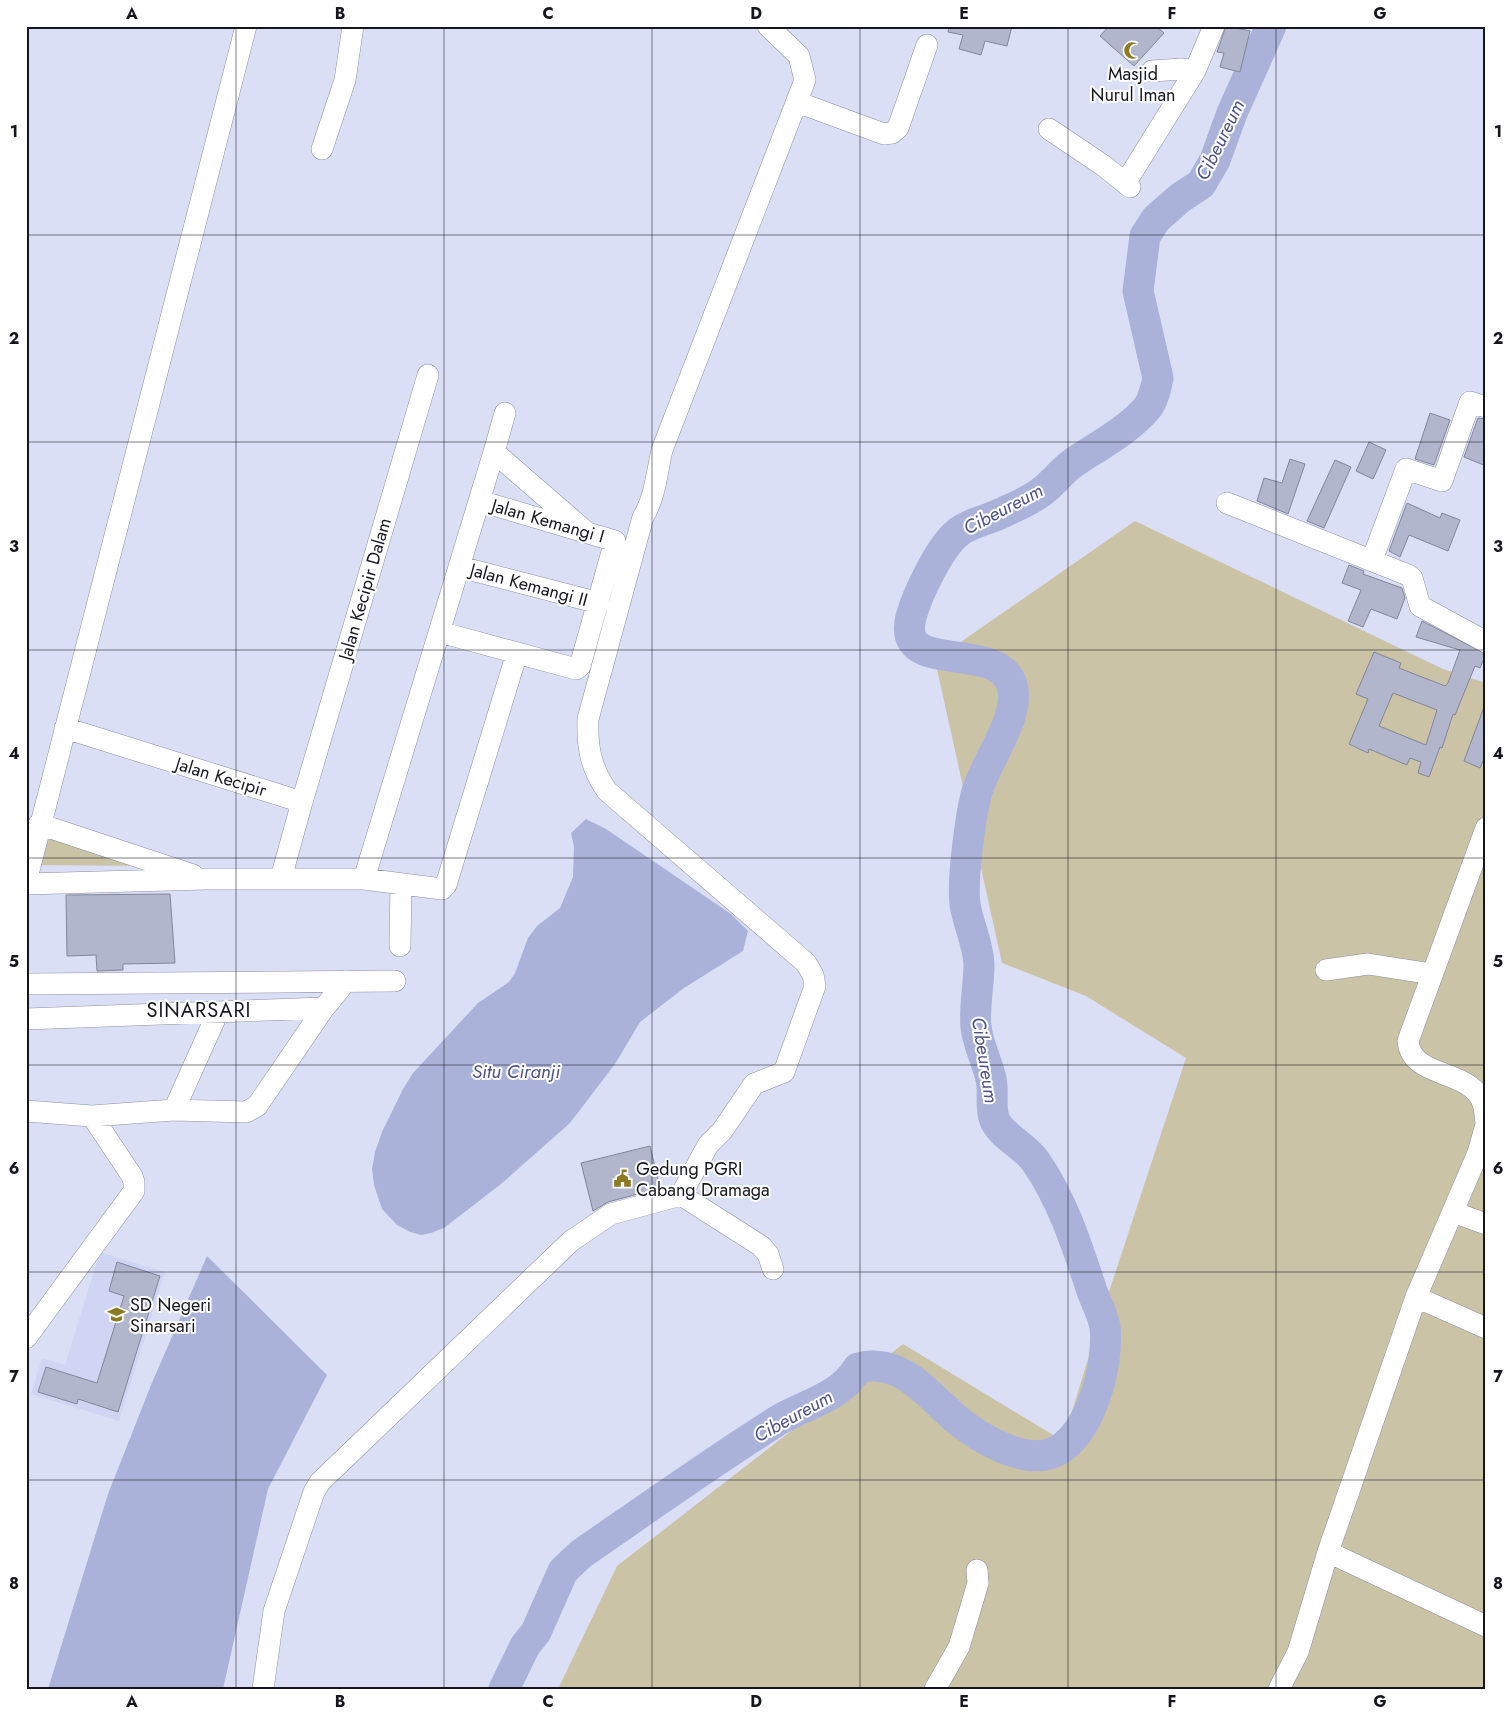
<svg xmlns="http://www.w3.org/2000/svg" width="1512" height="1715" viewBox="0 0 1512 1715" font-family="Jost,sans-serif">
<rect width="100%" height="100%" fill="#dbdff5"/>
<path fill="#d0d5f3" d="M100,1252L165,1272L119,1421L31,1394L42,1358L65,1365Z"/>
<path fill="#cac3a6" d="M1135,521L1443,669L1486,683V1689H558L617,1566L903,1344L1063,1441L1102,1313L1186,1058L1086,996L1002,963L935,660Z
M44,828L143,866L34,865Z"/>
<path fill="#abb2d9" d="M586,819L606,829L731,914L748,931L743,951L684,988L640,1022L615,1064L570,1123L501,1184L444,1228L431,1233L421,1235L410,1232L397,1225L382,1209L374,1185L372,1169L375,1152L382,1132L403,1089L413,1073L478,1003L509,982L515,973L528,938L537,926L560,908L573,877L574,847L571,833Z
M207,1256L327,1375L268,1489L223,1689H48L108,1494L151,1385Z"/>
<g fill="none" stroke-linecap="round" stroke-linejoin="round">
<path stroke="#abb2d9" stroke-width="31" d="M504,1689L525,1646L536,1632L563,1571L581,1554C646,1509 711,1463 777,1421C805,1404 840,1398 858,1368C901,1357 927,1394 956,1419C979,1438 1025,1466 1055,1452C1091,1434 1109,1365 1105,1327C1103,1315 1096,1302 1092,1291C1077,1246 1063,1201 1036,1162C1026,1146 999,1135 994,1118C990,1106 994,1091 991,1079C987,1061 978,1045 976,1027C974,1006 979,985 979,964C978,943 968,924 965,904C962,881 970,819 976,795C983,765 1022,716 1012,685C997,638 896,678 911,617C917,595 938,551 955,535C967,523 989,520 1004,512C1017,506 1034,499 1045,489C1055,481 1062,471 1073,463C1098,446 1129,430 1148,407C1154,398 1156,388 1158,378L1138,291L1145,236L1156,219L1180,198L1201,184L1215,160L1232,113L1271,26"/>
</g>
<path fill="#b2b6cc" stroke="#82869a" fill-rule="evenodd" d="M949,26H1012L1007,46L985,41L981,55L959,49L963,35L948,32Z
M1109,26H1156L1164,33L1134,66L1100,36Z
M1226,26L1250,31L1240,72L1220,67L1224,53L1217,52Z
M1430,413L1450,420L1434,465L1415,459Z
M1478,418L1486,419V466L1464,457Z
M1369,442L1386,450L1373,479L1356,471Z
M1290,459L1305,464L1288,514L1257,501L1264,478L1282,483Z
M1335,460L1351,467L1324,528L1307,521Z
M1407,503L1440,518L1442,513L1460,520L1448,551L1409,535L1400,557L1389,551Z
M1349,565L1364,571L1363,574L1402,588L1405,598L1397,619L1371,609L1363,627L1348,621L1361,590L1342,583Z
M1422,621L1486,654L1480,668L1475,666L1455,715L1453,714L1442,748L1440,747L1429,777L1418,773L1421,762L1410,758L1407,765L1369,749L1368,753L1349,744L1368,699L1356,694L1374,652L1401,663L1399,668L1445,686L1448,683L1460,650L1416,637ZM1393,693L1437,710L1426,745L1379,726Z
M1484,707L1486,754L1480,768L1464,761Z
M170,894L175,963L123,964V970L97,971L96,955L67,956L66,895Z
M650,1146L660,1188L608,1202L593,1211L581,1163Z
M117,1262L160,1276L118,1412L78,1399L77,1404L38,1392L46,1367L97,1383L124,1296L109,1291Z"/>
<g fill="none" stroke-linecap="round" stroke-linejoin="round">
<defs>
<path id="minor" d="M1152,71L1181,69L1195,71
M797,102L884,134L892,133L898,128L927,45
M1049,129L1104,166L1130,187
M322,149L345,80L353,26
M1126,182L1195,71L1214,26
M494,452L505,413
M1227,503L1408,575L1412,578L1420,606L1486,642
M1372,560L1406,469L1442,481L1470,402L1486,407
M460,567L599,603
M440,632L576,669L580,666L615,541L480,501
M65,728L302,802L281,878
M302,802L428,375
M39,824L193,875
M1486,828L1408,1041C1411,1077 1463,1069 1480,1097C1485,1104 1485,1115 1486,1123
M364,879L494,452L585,531
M26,882L246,26
M26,884L206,879H364L442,889L446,885L517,653
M400,946L401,884
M1326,970L1368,964L1432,974
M26,984L395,981
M26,1019L324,1008
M174,1110L218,1012
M26,1111L92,1116L174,1110L246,1112L257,1106L324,1008L346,981
M681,1195L761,1246L768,1254L773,1269
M1453,1212L1486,1224
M1416,1297L1486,1328
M26,1338L134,1191V1182L132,1176L92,1116
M1328,1552L1486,1626
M263,1689L274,1611L314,1492L320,1482L571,1241L611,1214L681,1195L708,1145L722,1131L754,1084L784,1072L815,986L813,975L806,963L607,791C591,768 587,748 588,719L643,517C655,498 657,472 662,450L805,80L799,56L768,26
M935,1689L959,1647L978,1583L977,1570
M1279,1689L1298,1652L1328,1552L1416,1297L1478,1153L1486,1125"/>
</defs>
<use href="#minor" stroke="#8c8fa4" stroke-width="22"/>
<use href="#minor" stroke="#fff" stroke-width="21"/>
</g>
<path fill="none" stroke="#15161e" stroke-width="1" stroke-opacity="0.55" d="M236,26V1689M444,26V1689M652,26V1689M860,26V1689M1068,26V1689M1276,26V1689M26,235H1486M26,442H1486M26,650H1486M26,858H1486M26,1065H1486M26,1272H1486M26,1480H1486"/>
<defs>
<symbol id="mosque-bare" viewBox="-9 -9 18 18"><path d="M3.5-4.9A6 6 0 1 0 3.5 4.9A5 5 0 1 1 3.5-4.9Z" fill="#8c7a20" stroke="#fff" stroke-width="2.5" paint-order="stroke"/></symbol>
<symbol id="civic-bare" viewBox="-9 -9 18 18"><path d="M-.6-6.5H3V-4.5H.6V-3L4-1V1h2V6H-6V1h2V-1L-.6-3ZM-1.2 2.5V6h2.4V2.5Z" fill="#8c7a20" stroke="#fff" stroke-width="2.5" paint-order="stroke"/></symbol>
<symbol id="school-bare" viewBox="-9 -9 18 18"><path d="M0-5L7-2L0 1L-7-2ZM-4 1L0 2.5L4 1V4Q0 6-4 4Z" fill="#8c7a20" stroke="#fff" stroke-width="2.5" paint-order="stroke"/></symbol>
</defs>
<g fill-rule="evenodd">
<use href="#mosque-bare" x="1120" y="38" width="25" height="25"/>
<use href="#civic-bare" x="610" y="1166" width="25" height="25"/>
<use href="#school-bare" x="104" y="1302" width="25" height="25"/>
</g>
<g text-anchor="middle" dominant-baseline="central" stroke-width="4" stroke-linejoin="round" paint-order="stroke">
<g font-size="18" fill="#15161e" stroke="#fff" text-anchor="start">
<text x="1133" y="74" text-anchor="middle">Masjid<tspan x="1133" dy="21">Nurul Iman</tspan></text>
<text x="636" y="1169">Gedung PGRI<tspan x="636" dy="21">Cabang Dramaga</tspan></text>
<text x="130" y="1305">SD Negeri<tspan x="130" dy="21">Sinarsari</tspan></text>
</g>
<g font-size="18" fill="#15161e" stroke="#fff">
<text transform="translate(548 521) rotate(16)">Jalan Kemangi I</text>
<text transform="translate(529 585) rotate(15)">Jalan Kemangi II</text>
<text transform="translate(365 589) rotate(-74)">Jalan Kecipir Dalam</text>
<text transform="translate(221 777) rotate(17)">Jalan Kecipir</text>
</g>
<g font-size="19" font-style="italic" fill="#4b5287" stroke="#fff">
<text transform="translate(1220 140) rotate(-64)">Cibeureum</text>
<text transform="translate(1003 509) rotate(-28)">Cibeureum</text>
<text transform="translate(985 1060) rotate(81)">Cibeureum</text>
<text x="516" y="1071">Situ Ciranji</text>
<text transform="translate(793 1416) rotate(-29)">Cibeureum</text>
</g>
<g font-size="20" letter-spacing="1" fill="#15161e" stroke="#fff">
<text x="199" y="1010">SINARSARI</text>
</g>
</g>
<rect width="1512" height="1715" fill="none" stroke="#ffffff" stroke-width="55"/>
<rect x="28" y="28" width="1456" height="1660" fill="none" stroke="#15161e" stroke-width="2"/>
<g font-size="16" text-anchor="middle" font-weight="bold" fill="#15161e">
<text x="132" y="19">A</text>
<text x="340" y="19">B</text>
<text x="548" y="19">C</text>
<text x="756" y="19">D</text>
<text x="964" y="19">E</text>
<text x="1172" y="19">F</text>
<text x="1380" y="19">G</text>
<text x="14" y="137">1</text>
<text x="1498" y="137">1</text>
<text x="14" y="344">2</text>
<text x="1498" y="344">2</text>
<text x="14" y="552">3</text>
<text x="1498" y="552">3</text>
<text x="14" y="759">4</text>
<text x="1498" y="759">4</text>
<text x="14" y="967">5</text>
<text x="1498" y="967">5</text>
<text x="14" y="1174">6</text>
<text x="1498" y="1174">6</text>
<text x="14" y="1382">7</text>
<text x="1498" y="1382">7</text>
<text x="14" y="1589">8</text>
<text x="1498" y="1589">8</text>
<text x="132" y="1707">A</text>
<text x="340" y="1707">B</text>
<text x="548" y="1707">C</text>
<text x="756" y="1707">D</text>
<text x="964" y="1707">E</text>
<text x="1172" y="1707">F</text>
<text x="1380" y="1707">G</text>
</g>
</svg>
